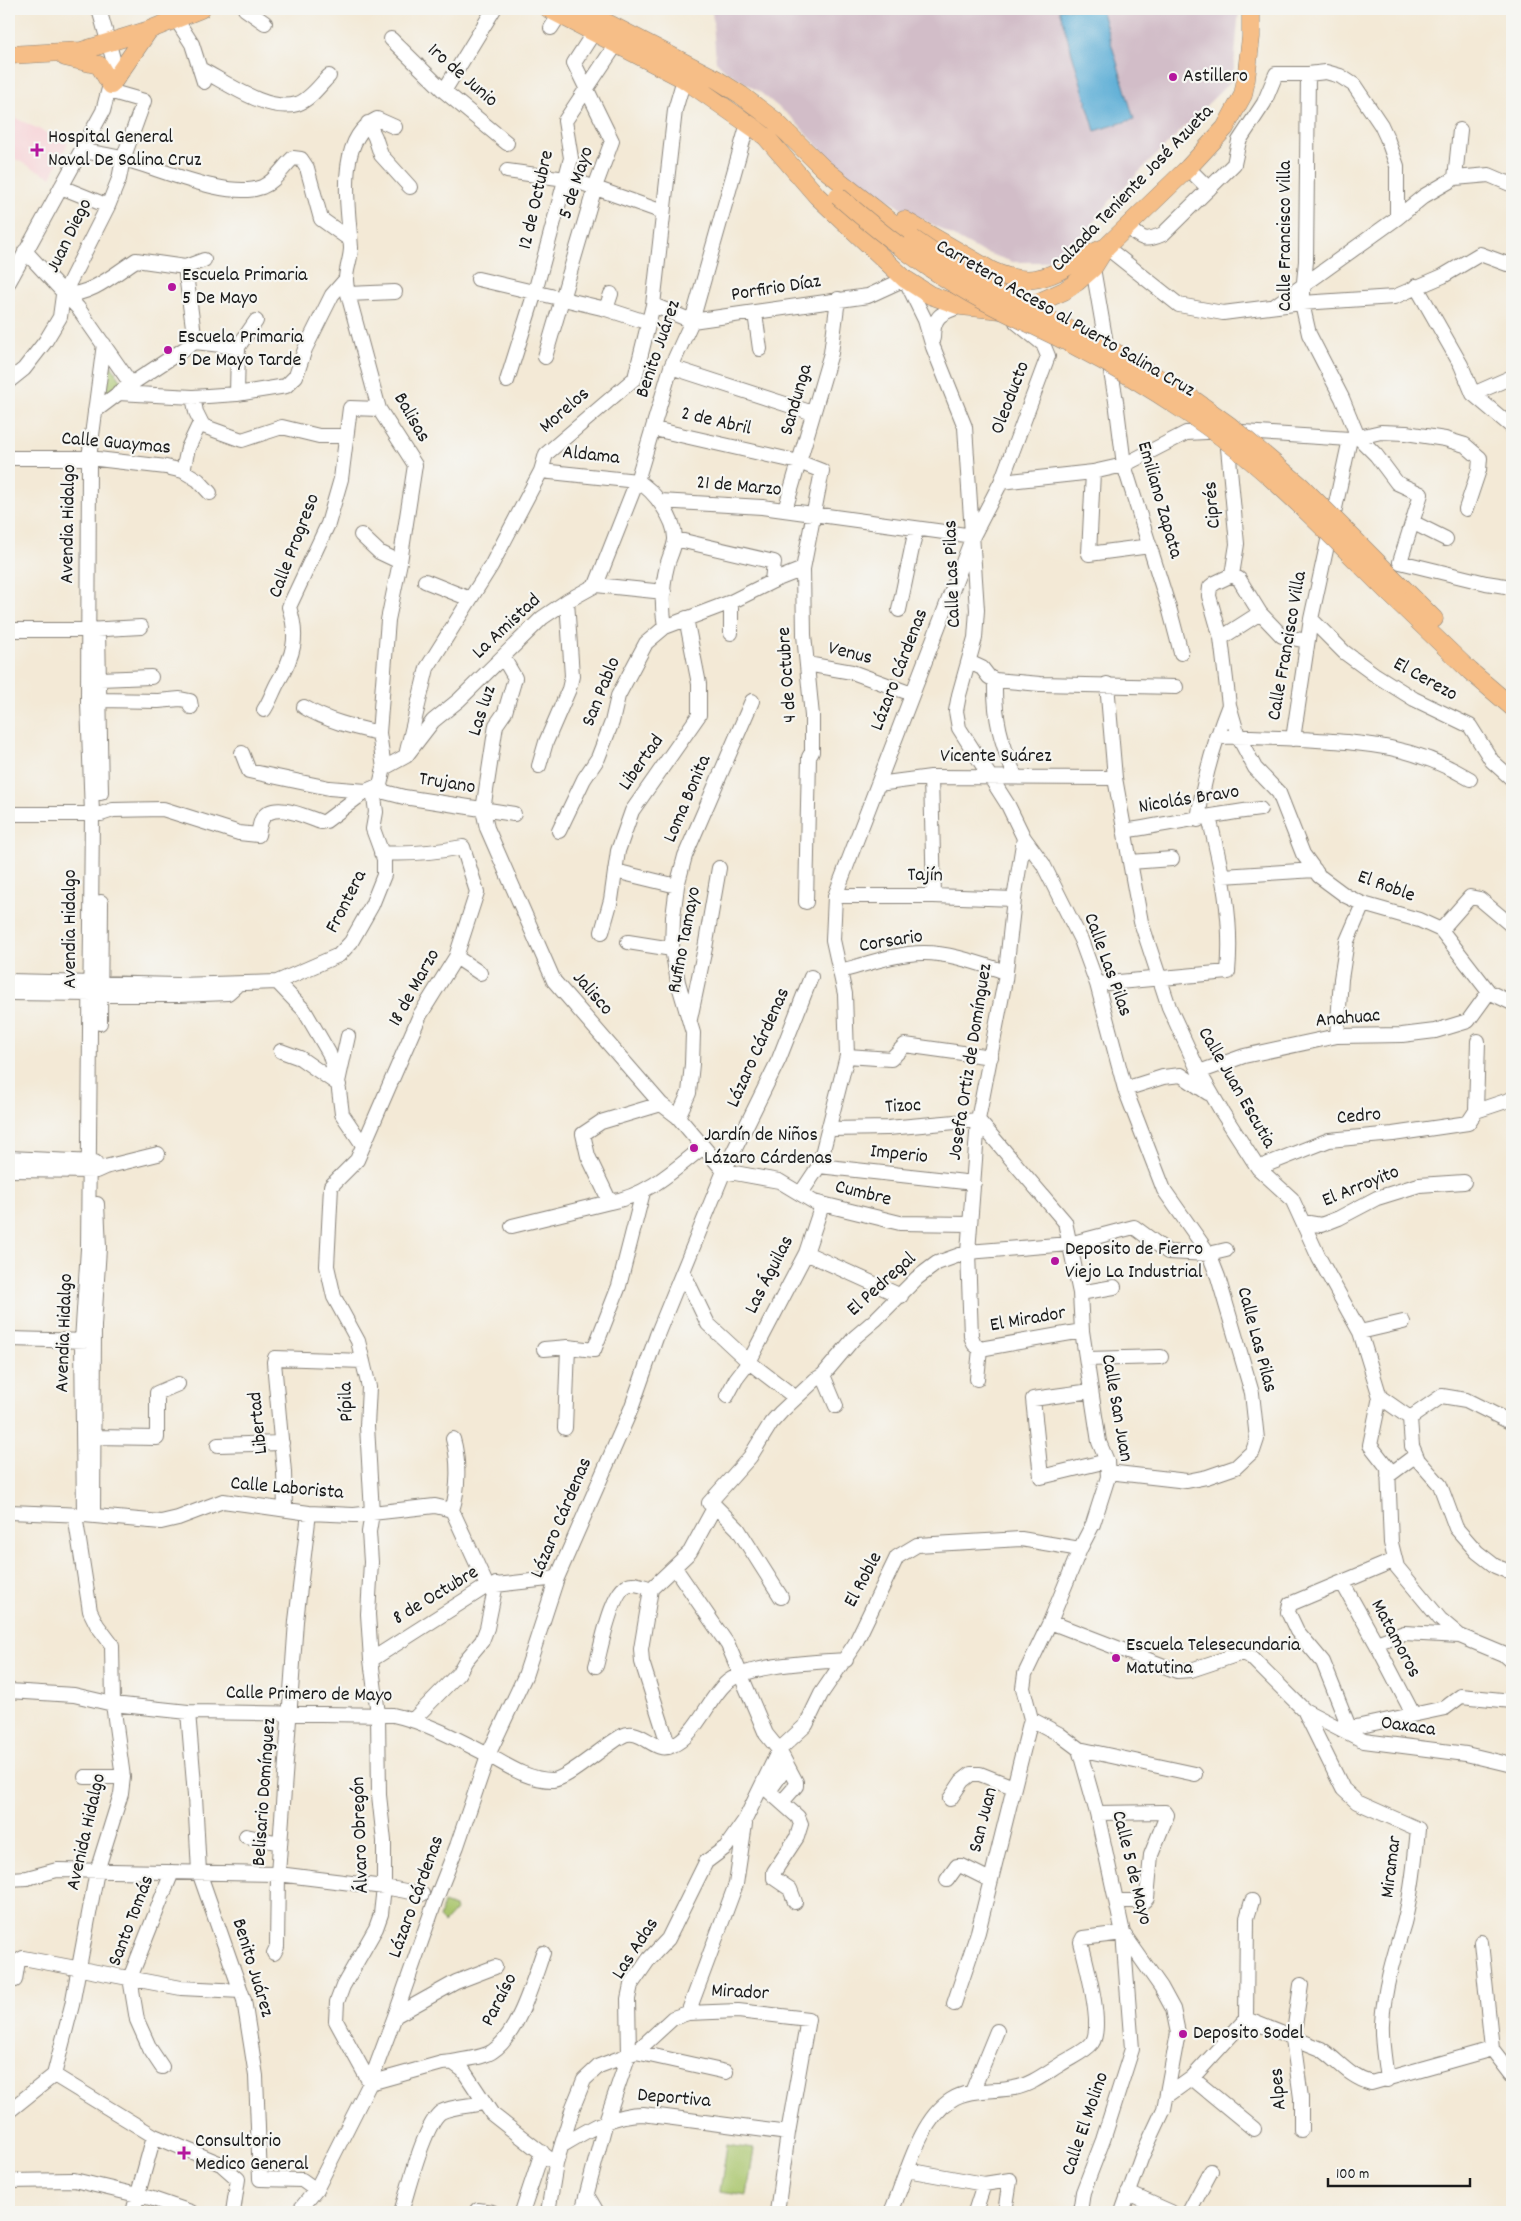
<svg xmlns="http://www.w3.org/2000/svg" width="1521" height="2221" viewBox="0 0 1521 2221" font-family="Dekko,sans-serif">
<rect width="100%" height="100%" fill="#f6f6f2"/>
<filter id="ink" filterUnits="userSpaceOnUse"><feTurbulence type="fractalNoise" baseFrequency=".02" numOctaves="2"/><feDisplacementMap in="SourceGraphic" scale="10" xChannelSelector="R" yChannelSelector="G"/><feConvolveMatrix kernelMatrix="1 2 1 2 8 2 1 2 1" color-interpolation-filters="sRGB"/></filter>
<filter id="wash" filterUnits="userSpaceOnUse"><feTurbulence type="fractalNoise" baseFrequency=".0096" numOctaves="4" result="noise"/><feDisplacementMap in="SourceGraphic" scale="20" xChannelSelector="R" yChannelSelector="G"/><feGaussianBlur stdDeviation="1.12" result="paint"/><feColorMatrix in="noise" values="0 0 0 0 0 0 0 0 0 0 0 0 0 0 0 0 0 1.4 0 .05"/><feComposite in="paint" operator="in"/></filter>
<g filter="url(#wash)">
<rect width="100%" height="100%" fill="#f3e9d6"/>
<path fill="#f7cfd4" d="M9,115L68,143L51,177L9,156V144L11,139L9,138Z"/>
<path fill="#d2bdc8" d="M712,9H1239L1233,79L1110,201L1069,255L1042,262H1013L981,251L900,207L854,179L829,158L792,118L761,93L726,71L716,61Z"/>
<path fill="#a9c56c" stroke="#627044" d="M107,359L122,382L101,399Z
M443,1903L455,1907L456,1910L444,1923L439,1918Z
M727,2145L754,2149L747,2195L720,2191Z"/>
<path fill="#5badd6" stroke="#3c6479" d="M1059,9H1101L1134,119L1095,131Z"/>
</g>
<g filter="url(#ink)">
<g fill="none" stroke-linecap="round" stroke-linejoin="round">
<defs>
<path id="minor" d="M245,9L265,23
M176,19L192,44L204,82
M551,28L560,14
M391,39L444,91L507,143
M200,69C226,82 267,113 297,104C310,100 320,85 329,76
M1308,74L1326,72L1340,76L1354,85L1381,125L1387,138L1397,166V218
M444,91L494,9
M368,123L375,137L381,155L410,187
M82,151C96,153 110,155 124,159C159,168 228,200 262,187C276,181 282,168 293,158L301,159L307,168L321,219L349,239
M1188,168L1209,189
M507,171L573,180L663,212
M1455,178L1460,130
M61,187L108,206
M1128,226C1142,240 1145,242 1163,234L1234,164L1239,141L1264,103L1276,74H1308L1306,261L1302,303L1309,334L1342,398L1358,437L1376,455L1397,483L1421,494L1400,562L1486,583L1512,587
M1106,247L1179,305L1223,313L1302,303L1394,297L1443,276L1480,254L1507,264H1511L1512,261
M25,251L78,308L131,384
M185,267L204,260
M1093,268L1116,401L1124,465L1170,611L1181,653
M478,279L606,309L649,323
M9,282L103,111L115,66L99,9
M1416,286L1461,365L1473,394L1512,427
M348,294L395,292
M63,295C92,295 113,275 136,260L185,267
M653,305L692,321L868,296L905,279L925,320L933,347L965,427L977,610L975,638L959,695L956,711L959,728L1008,805L1024,838L1043,864L1081,940L1097,984L1125,1089L1164,1190L1209,1254L1218,1277L1252,1393L1257,1439L1253,1451L1236,1467L1207,1477L1187,1481L1108,1472
M1276,305L1397,218L1424,196L1455,178L1489,175L1510,184L1512,182
M606,309L611,294
M755,313L760,349
M933,338C933,313 944,313 963,305
M195,342L238,347
M238,347L256,321
M545,357L595,187L612,141L574,63L594,32
M671,367L813,413
M9,381L24,369L45,342L60,317L63,295L108,206L119,179L123,159L144,101L109,91
M507,381L535,292L571,158L565,121L617,43
M118,393L193,397L237,394L286,386L296,376L305,349L332,295L346,279
M237,394L238,347
M1473,394L1512,377
M193,397L196,412L203,426L242,440L282,427L319,436H346
M95,411L131,384L195,342L185,267
M654,429L799,462L822,471L803,569L804,635L812,716V752L809,757L806,902
M1227,437L1237,544L1232,575
M9,458H89L166,467L183,471L198,480L210,493
M183,471L188,448L198,427L203,426
M541,471L637,481C654,490 676,520 675,540C674,549 669,557 667,566C662,585 662,608 665,627
M1093,472L1089,554L1150,546
M1001,482L1093,472L1124,465L1186,433L1227,431L1350,439
M660,501L762,507L973,536
M785,510L831,353L838,299
M1414,523L1446,539
M361,535L379,552L400,562
M675,539L774,562L772,581
M425,581L470,599
M596,585L637,481L671,367L692,321L748,123
M731,602V633
M899,610L916,529
M1311,619L1344,652L1374,674L1414,699L1470,726L1492,761L1512,779
M9,630H87L141,627
M98,630L101,793
M1221,638L1260,613
M1307,641L1282,636L1260,613L1239,579L1232,575L1215,583L1210,587L1209,596L1221,638L1229,705L1238,736L1255,768L1279,793L1303,854L1319,876L1346,896L1363,904L1419,920L1441,930L1489,992L1512,1003
M503,657L515,678L505,712L496,725L483,810L487,828L554,981L661,1104L678,1117L724,1171
M969,662L982,668L989,677L995,680L1040,684L1176,687
M807,664L852,672L912,694
M100,679L151,677
M995,680C994,719 1001,741 1015,776
M1107,684L1115,778L1130,862L1141,922L1169,1007L1199,1072L1222,1112L1258,1168L1292,1199L1319,1258L1360,1332L1380,1397L1410,1418
M99,700L158,701L180,699L190,701L191,707
M304,707C327,721 353,727 379,733
M264,710C270,701 273,691 278,682C294,655 299,637 289,607L328,524L341,479L350,408L379,409
M1216,737C1244,736 1272,738 1301,739C1366,743 1413,745 1470,779
M1293,739L1311,619L1350,439L1381,432L1406,433L1445,439L1465,445L1480,458L1479,470L1466,509
M407,751L427,668L491,566L541,471L546,454L635,378L653,305L675,110L684,79
M242,753L249,771L329,788L366,791
M539,766L546,742L569,689L572,676L567,601
M384,768L379,733L388,620L400,562L415,465L379,409L348,294C347,289 346,284 346,279C346,269 351,258 351,248C349,211 334,139 377,119L395,127
M931,777L934,896
M878,784L931,777L1115,778
M373,789L404,797L514,814
M9,814H101L113,810L163,809L239,833L258,835C259,830 260,823 262,819C273,800 306,817 321,822L326,821L366,791L380,785L384,768L406,756L433,721L459,700L542,618L567,601L596,585L664,592
M1198,820C1203,780 1214,743 1229,705
M559,831L584,779L598,758L612,722L618,696L646,643L665,627L731,602L775,580L803,569
M1124,831C1169,824 1215,814 1260,809
M1130,862L1172,859
M615,871L677,886
M1223,876L1315,870
M835,896H934L1014,899
M1441,930L1470,897L1480,899L1512,926
M602,932L611,900L618,851L632,811L699,715V684L686,618
M628,942L672,949
M456,957L480,973
M841,971C867,964 896,953 924,953C951,953 980,964 1006,972
M9,981L178,985L277,982L339,955L351,942L372,905L384,875V859L373,829L376,812L373,789
M277,982L304,1010L329,1053L338,1082
M1097,984L1228,972C1233,917 1222,871 1209,817
M9,993L178,995L228,993L237,985
M690,1019L705,948L719,868
M100,1023L101,902
M348,1036L338,1082L342,1114L363,1145
M1337,1036L1341,979L1347,941L1363,904
M281,1051L300,1058L339,1085
M847,1056L891,1059L905,1045L991,1057
M1199,1072L1244,1056L1337,1036L1402,1035L1435,1031L1468,1021L1489,992
M1125,1089L1163,1077L1181,1075L1208,1093
M661,1104L601,1122L583,1134L588,1156L610,1202C647,1196 674,1170 703,1147
M1476,1111L1512,1099
M678,1117L689,1093L692,1064L693,1033L678,982L672,949L673,917L677,886L685,856L752,701
M830,1129L888,1128L978,1120
M9,1158L95,1162
M819,1166L974,1183
M1258,1168L1329,1140L1393,1134L1468,1123L1476,1111L1478,1041
M9,1170L96,1171L105,1167L158,1154
M724,1171L779,1181L814,1202L900,1223L970,1224
M801,1193L819,1166L847,1056L845,994L833,940L835,896L973,536L1001,482L1048,356L1043,344L1016,322
M1303,1222L1321,1225L1339,1218L1377,1198L1419,1185L1464,1182
M512,1226L610,1202
M806,1253L901,1296
M683,1272L708,1324L749,1362L796,1398
M1080,1293L1114,1287
M1360,1332L1403,1322
M9,1339L90,1341
M544,1349L568,1347
M980,1349L1082,1331
M1087,1359L1161,1357
M823,1375L836,1406
M977,1379L980,1349L974,1344L971,1336L968,1252L978,1120L1005,980L1014,899L1024,838
M1091,1391L1033,1399L1041,1477L1107,1461
M727,1396L736,1379L749,1362L806,1253L822,1205
M1380,1397L1370,1445L1388,1468L1391,1543L1397,1567L1440,1619L1460,1636
M1410,1418L1412,1446L1418,1460L1440,1485L1456,1528L1477,1552L1495,1566L1512,1573
M1410,1418L1442,1396L1466,1400L1512,1423
M565,1428L568,1347L594,1350L619,1286L643,1192
M95,1437L157,1438V1393L178,1384
M218,1445L282,1443
M1388,1476L1416,1455
M715,1506L738,1529L781,1597
M285,1509L284,1472L274,1362L275,1358L363,1361
M452,1510C459,1489 459,1459 453,1439
M9,1512L84,1515L161,1522L178,1518L223,1501L309,1513L354,1515L435,1506L452,1510L487,1586
M84,1515L82,1341L88,1249L92,814L88,702L89,458L104,344
M93,1516L94,1326L99,1248L97,1204
M675,1568L728,1645L766,1734L779,1750L796,1782V1786L782,1802
M1342,1582L1376,1643L1413,1714
M651,1589L690,1552L715,1506L709,1503L750,1457L771,1423L781,1412L815,1380L823,1375L855,1337L875,1320L917,1278L937,1263L968,1252L1069,1244L1134,1227L1168,1252L1209,1254L1226,1250
M651,1589L641,1649L642,1662L669,1747
M1050,1622L1177,1671L1191,1670L1242,1653L1251,1657L1304,1710L1364,1741L1466,1754L1512,1765
M1376,1643L1404,1633L1460,1636L1503,1654L1512,1662
M371,1660L487,1586L557,1578
M596,1666C601,1649 612,1584 632,1584C638,1584 646,1587 651,1589
M9,1691L74,1695L113,1704L188,1712L393,1715C426,1722 459,1740 490,1756C509,1767 529,1780 553,1780C568,1779 606,1744 622,1736C641,1726 654,1754 671,1746C696,1736 707,1701 725,1684C744,1664 818,1662 846,1660
M1304,1710L1343,1789L1357,1802L1418,1829C1415,1860 1412,1892 1404,1923C1394,1956 1384,1988 1382,2023C1381,2041 1385,2061 1387,2080
M188,1712L195,1796L199,1872L244,2000L256,2076L260,2179L302,2180L316,2190
M414,1719L458,1674L466,1660L482,1641L487,1628L496,1584
M1031,1719L1059,1734L1079,1749L1097,1813L1123,1933L1161,1987L1173,2009L1178,2033L1164,2109L1142,2156L1122,2212
M1349,1727L1323,1662L1297,1631L1288,1612L1290,1604L1395,1560
M1342,1730L1445,1708L1461,1696L1512,1701
M1079,1749L1195,1774
M85,1777H123
M763,1786L798,1817L801,1824L797,1837L774,1872V1878L790,1889L795,1902
M769,1791L787,1766
M950,1799L962,1781L971,1774H980L1013,1787
M1097,1813L1165,1812L1167,1815L1151,1855L1147,1898L1144,1901H1117
M246,1836L280,1843
M9,1879L27,1878L57,1870L278,1874L384,1887L422,1894
M947,1880L957,1866H962L990,1880
M1481,1942L1492,2049
M274,1953L277,1947L278,1874L296,1621L309,1513
M15,1980L18,1961L23,1958L181,1988L241,1991
M1301,1985L1293,2039L1301,2098V2130
M954,2004L978,1932L1031,1719L1023,1688L1025,1674L1050,1622L1080,1549L1093,1524L1108,1477L1107,1461L1099,1442L1082,1331L1080,1293L1065,1222L978,1120
M688,2013L736,1884L745,1824
M395,2016L456,1982L495,1967
M1246,2019L1247,1918L1252,1901
M636,2052L726,2072
M452,2062C464,2059 484,2058 493,2051C518,2034 533,1981 543,1953
M162,2067L150,2049L137,2020L130,1978L172,1872
M54,2075L154,2136L221,2164L238,2179
M1192,2078L1254,2129
M370,2083L336,2021L337,2002L343,1986L376,1928L381,1914L384,1887V1841L379,1795L378,1714L371,1660L368,1614L371,1562L369,1532L372,1513L367,1426L369,1387L358,1341L334,1297L327,1266L331,1186L357,1160L420,1015L456,957L477,892L463,847C436,852 409,855 381,853
M370,2083L442,2063L452,2062L463,2070L492,2114L556,2164
M972,2092L997,2031
M1167,2096L1192,2078L1246,2019L1321,2049C1339,2061 1349,2077 1371,2083L1492,2049L1512,2075
M9,2111L54,2075L72,2005L97,1871L121,1794L123,1777L113,1704L112,1645L97,1625L90,1611L75,1515
M563,2145C588,2130 613,2114 643,2114L788,2133
M907,2170L984,2184L1010,2180L1005,2212
M9,2181L74,2180L150,2198L191,2212
M1128,2193L1171,2212
M587,2195L597,2212
M478,2210L492,2212
M133,2212L154,2136
M233,2212L238,2179
M298,2212L316,2190L370,2083L395,2016L436,1899L457,1846L488,1755L525,1676L557,1578L631,1409L657,1335L724,1171L779,1059L811,977
M401,2212C408,2191 424,2124 441,2112C452,2106 471,2106 483,2103
M522,2212L542,2152
M548,2212L556,2164L573,2107L584,2080L599,2066L636,2052L673,2018L688,2013L738,2011L808,2019L788,2133L777,2212
M582,2212L606,2121L629,2054L628,1999L631,1985L649,1959L668,1939L706,1862L726,1847L745,1820L779,1750L806,1725L821,1694L855,1644L897,1557L917,1545L1021,1539L1080,1549
M891,2212C906,2179 918,2121 951,2100C969,2088 994,2092 1014,2088C1031,2085 1046,2073 1061,2064C1070,2058 1086,2051 1092,2043C1104,2026 1086,1963 1081,1942L1083,1938L1123,1933L1132,2049L1103,2140L1083,2192L1080,2212
M975,2212L984,2184
M1189,2212L1211,2171"/>
<path id="major" d="M549,9L684,79L757,130L766,137L817,196L905,279L930,295L961,306L1001,310L1030,306L1064,291L1077,282L1093,268L1106,247L1188,168L1225,128L1243,95L1246,79L1251,37V9
M580,9L716,79L741,95L774,120L823,168L913,239
M9,55L81,51L149,30L201,9
M65,57L99,65L111,85
M111,85L149,30
M904,220L992,271C1042,294 1062,265 1106,247
M1400,585L1434,619
M1391,595L1470,671L1512,707"/>
</defs>
<use href="#minor" stroke="#888279" stroke-width="16"/>
<use href="#major" stroke="#888279" stroke-width="19"/>
<use href="#minor" stroke="#fff" stroke-width="14"/>
<use href="#major" stroke="#f6be87" stroke-width="18"/>
<defs>
<path id="major-bridge" d="M838,196C879,232 921,265 968,292C1004,313 1043,329 1079,348C1116,367 1152,389 1186,412C1263,462 1326,531 1391,595
M913,239L963,273L1001,295L1124,357L1194,400L1230,426L1301,486L1400,585"/>
</defs>
<use href="#major-bridge" stroke="#888279" stroke-width="19" stroke-linecap="butt"/>
<use href="#major-bridge" stroke="#f6be87" stroke-width="18"/>
</g>
</g>
<g fill="#b5179e" stroke="#f6f6f2" stroke-width="2">
<circle cx="1173" cy="77" r="5"/>
<path d="M34.5 142.5h5v5h5v5h-5v5h-5v-5h-5v-5h5z"/>
<circle cx="172" cy="287" r="5"/>
<circle cx="168" cy="350" r="5"/>
<circle cx="694" cy="1148" r="5"/>
<circle cx="1055" cy="1261" r="5"/>
<circle cx="1116" cy="1658" r="5"/>
<circle cx="1183" cy="2034" r="5"/>
<path d="M181.5 2145.5h5v5h5v5h-5v5h-5v-5h-5v-5h5z"/>
</g>
<g text-anchor="middle" dominant-baseline="central" stroke-width="4.5" stroke-linejoin="round" paint-order="stroke">
<g font-size="20" fill="#1c1c1c" stroke="#f6f6f2">
<text transform="translate(462 76) rotate(41)">1ro de Junio</text>
<text transform="translate(577 183) rotate(-72)">5 de Mayo</text>
<text transform="translate(1133 189) rotate(-46)">Calzada Teniente José Azueta</text>
<text transform="translate(537 200) rotate(-77)">12 de Octubre</text>
<text transform="translate(70 236) rotate(-64)">Juan Diego</text>
<text transform="translate(1286 236) rotate(-90)">Calle Francisco Villa</text>
<text transform="translate(776 289) rotate(-9)">Porfirio Díaz</text>
<text transform="translate(1065 319) rotate(30)">Carretera Acceso al Puerto Salina Cruz</text>
<text transform="translate(659 349) rotate(-71)">Benito Juárez</text>
<text transform="translate(1011 398) rotate(-69)">Oleoducto</text>
<text transform="translate(797 400) rotate(-74)">Sandunga</text>
<text transform="translate(565 411) rotate(-41)">Morelos</text>
<text transform="translate(411 418) rotate(60)">Balisas</text>
<text transform="translate(716 422) rotate(13)">2 de Abril</text>
<text transform="translate(116 444) rotate(5)">Calle Guaymas</text>
<text transform="translate(591 456) rotate(6)">Aldama</text>
<text transform="translate(739 487) rotate(5)">21 de Marzo</text>
<text transform="translate(1159 500) rotate(74)">Emiliano Zapata</text>
<text transform="translate(1213 505) rotate(-95)">Ciprés</text>
<text transform="translate(69 524) rotate(-89)">Avendia Hidalgo</text>
<text transform="translate(295 546) rotate(-69)">Calle Progreso</text>
<text transform="translate(953 574) rotate(-92)">Calle Las Pilas</text>
<text transform="translate(507 627) rotate(-43)">La Amistad</text>
<text transform="translate(1288 646) rotate(-80)">Calle Francisco Villa</text>
<text transform="translate(850 654) rotate(14)">Venus</text>
<text transform="translate(900 670) rotate(-69)">Lázaro Cárdenas</text>
<text transform="translate(788 675) rotate(-94)">4 de Octubre</text>
<text transform="translate(1425 680) rotate(29)">El Cerezo</text>
<text transform="translate(602 692) rotate(-68)">San Pablo</text>
<text transform="translate(483 711) rotate(-72)">Las luz</text>
<text x="996" y="757">Vicente Suárez</text>
<text transform="translate(642 763) rotate(-55)">Libertad</text>
<text transform="translate(447 784) rotate(9)">Trujano</text>
<text transform="translate(688 799) rotate(-67)">Loma Bonita</text>
<text transform="translate(1189 800) rotate(-9)">Nicolás Bravo</text>
<text transform="translate(925 876) rotate(1)">Tajín</text>
<text transform="translate(1386 887) rotate(20)">El Roble</text>
<text transform="translate(347 902) rotate(-63)">Frontera</text>
<text transform="translate(71 929) rotate(-90)">Avendia Hidalgo</text>
<text transform="translate(685 940) rotate(-79)">Rufino Tamayo</text>
<text transform="translate(891 942) rotate(-9)">Corsario</text>
<text transform="translate(1107 965) rotate(70)">Calle Las Pilas</text>
<text transform="translate(415 988) rotate(-61)">18 de Marzo</text>
<text transform="translate(592 994) rotate(49)">Jalisco</text>
<text transform="translate(1348 1019) rotate(-5)">Anahuac</text>
<text transform="translate(759 1048) rotate(-66)">Lázaro Cárdenas</text>
<text transform="translate(971 1062) rotate(-81)">Josefa Ortiz de Domínguez</text>
<text transform="translate(1236 1088) rotate(60)">Calle Juan Escutia</text>
<text transform="translate(903 1107) rotate(-3)">Tizoc</text>
<text transform="translate(1359 1117) rotate(-5)">Cedro</text>
<text transform="translate(899 1155) rotate(6)">Imperio</text>
<text transform="translate(1361 1187) rotate(-22)">El Arroyito</text>
<text transform="translate(863 1194) rotate(14)">Cumbre</text>
<text transform="translate(770 1275) rotate(-63)">Las Águilas</text>
<text transform="translate(882 1285) rotate(-42)">El Pedregal</text>
<text transform="translate(1028 1320) rotate(-10)">El Mirador</text>
<text transform="translate(65 1333) rotate(-88)">Avendia Hidalgo</text>
<text transform="translate(1256 1340) rotate(75)">Calle Las Pilas</text>
<text transform="translate(347 1402) rotate(-92)">Pípila</text>
<text transform="translate(1116 1408) rotate(80)">Calle San Juan</text>
<text transform="translate(259 1423) rotate(-96)">Libertad</text>
<text transform="translate(287 1489) rotate(5)">Calle Laborista</text>
<text transform="translate(562 1518) rotate(-67)">Lázaro Cárdenas</text>
<text transform="translate(864 1580) rotate(-62)">El Roble</text>
<text transform="translate(436 1596) rotate(-31)">8 de Octubre</text>
<text transform="translate(1395 1639) rotate(62)">Matamoros</text>
<text transform="translate(309 1695) rotate(1)">Calle Primero de Mayo</text>
<text transform="translate(1408 1727) rotate(8)">Oaxaca</text>
<text transform="translate(265 1792) rotate(-86)">Belisario Domínguez</text>
<text transform="translate(984 1820) rotate(-76)">San Juan</text>
<text transform="translate(87 1832) rotate(-77)">Avenida Hidalgo</text>
<text transform="translate(361 1835) rotate(-92)">Álvaro Obregón</text>
<text transform="translate(1392 1867) rotate(-83)">Miramar</text>
<text transform="translate(1131 1868) rotate(76)">Calle 5 de Mayo</text>
<text transform="translate(417 1897) rotate(-70)">Lázaro Cárdenas</text>
<text transform="translate(132 1921) rotate(-69)">Santo Tomás</text>
<text transform="translate(636 1949) rotate(-57)">Las Adas</text>
<text transform="translate(252 1968) rotate(73)">Benito Juárez</text>
<text transform="translate(740 1993) rotate(3)">Mirador</text>
<text transform="translate(500 2000) rotate(-63)">Paraíso</text>
<text transform="translate(1279 2089) rotate(-95)">Alpes</text>
<text transform="translate(674 2099) rotate(5)">Deportiva</text>
<text transform="translate(1086 2124) rotate(-71)">Calle El Molino</text>
</g>
<g font-size="20" fill="#1c1c1c" stroke="#f6f6f2" text-anchor="start">
<text x="1183" y="77">Astillero</text>
<text x="48" y="138">Hospital General<tspan x="48" dy="23">Naval De Salina Cruz</tspan></text>
<text x="182" y="276">Escuela Primaria<tspan x="182" dy="23">5 De Mayo</tspan></text>
<text x="178" y="338">Escuela Primaria<tspan x="178" dy="23">5 De Mayo Tarde</tspan></text>
<text x="704" y="1136">Jardín de Niños<tspan x="704" dy="23">Lázaro Cárdenas</tspan></text>
<text x="1065" y="1250">Deposito de Fierro<tspan x="1065" dy="23">Viejo La Industrial</tspan></text>
<text x="1126" y="1646">Escuela Telesecundaria<tspan x="1126" dy="23">Matutina</tspan></text>
<text x="1193" y="2034">Deposito Sodel</text>
<text x="195" y="2142">Consultorio<tspan x="195" dy="23">Medico General</tspan></text>
</g>
</g>
<rect width="1521" height="2221" fill="none" stroke="#f6f6f2" stroke-width="30"/>
<path d="M1328 2178v8h142v-8" fill="none" stroke="#1c1c1c" stroke-width="2.5"/>
<text x="1336" y="2178" font-size="15" fill="#1c1c1c" stroke="#f6f6f2" stroke-width="4" paint-order="stroke">100 m</text>
</svg>
